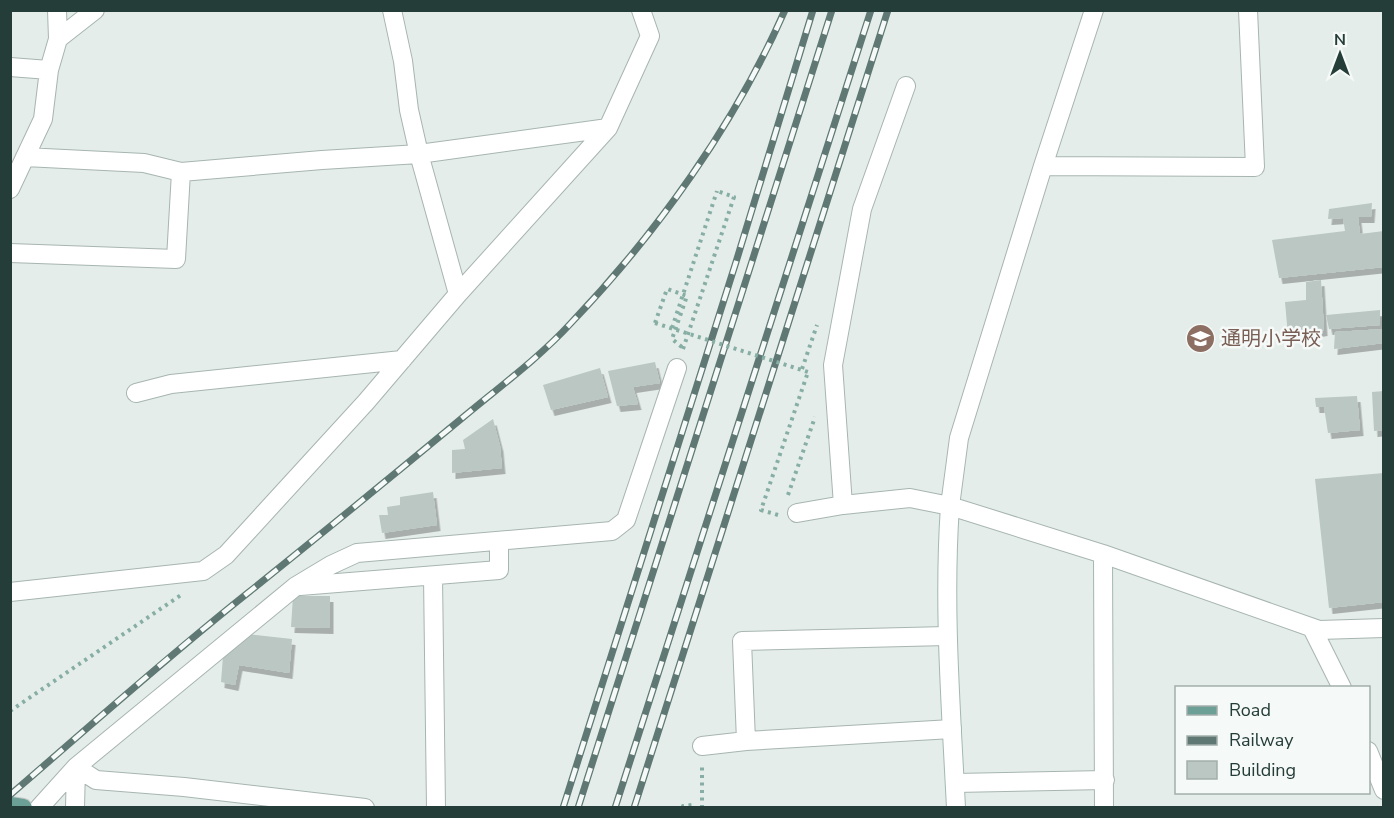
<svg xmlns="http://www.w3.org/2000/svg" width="1394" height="818" viewBox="0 0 1394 818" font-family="'Nunito Sans','Noto Sans JP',sans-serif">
<defs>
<filter id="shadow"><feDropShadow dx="3.5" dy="6" stdDeviation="0" flood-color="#0004"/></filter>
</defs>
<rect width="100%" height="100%" fill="#e4ede9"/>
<path fill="#bac7c3" filter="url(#shadow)" d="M1372,203L1371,217H1358L1360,234L1384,231V267L1279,278L1272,240L1345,231L1343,218L1328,219L1329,209Z
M1321,280L1324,330L1288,336L1285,302L1306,300V282Z
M1380,310V325L1329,329L1326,315Z
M1384,329V343L1334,349L1335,332Z
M655,362L660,383L633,387L638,404L617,406L608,371Z
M600,368L608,397L551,410L543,385Z
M1384,391V430L1374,431L1372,392Z
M1357,396L1360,430L1328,433L1324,407H1316L1315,398Z
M493,419L500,446L502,468L452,473V450L465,449L463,440Z
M1384,473V602L1329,608L1315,479Z
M433,492L437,525L382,533L379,515H388L387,507L400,505V497Z
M293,596H330V628L291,627Z
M237,633L292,639L289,673L239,665L235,685L221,682L224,643Z"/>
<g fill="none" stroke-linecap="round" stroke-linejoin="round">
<defs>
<path id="street" d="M392,10L403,61L409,110L419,154L458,294
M58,39L95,10
M10,67L49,70
M25,157L144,163L181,172L322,160L419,154L608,128
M1043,166L1255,167L1248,10
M10,189L43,119L49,70L58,39L57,10
M10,253L176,259L181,172
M136,393L171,384L402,360
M843,505L833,365L862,209L906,86
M950,506L959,438L1043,166L1094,10
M797,513L843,505L910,498L950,506L1103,554L1319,630L1384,628
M1103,554L1104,808
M433,576L436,808
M300,586L499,570V541
M10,592L203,571L226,555L366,402L458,294L608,128L650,36L641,10
M1312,628L1342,688
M947,636L742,641L746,741L952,729
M702,746L746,741
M1368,751L1384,790
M76,767L96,780L184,787L365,808
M955,783L1105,780
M39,808L76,767L296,586L331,565L357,553L612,531L626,520L677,368
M75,808L76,767"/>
<path id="secondary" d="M950,506C943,607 951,707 956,808"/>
<path id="primary" d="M10,806L23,808"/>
</defs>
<use href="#street" stroke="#a7b5b0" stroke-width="20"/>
<use href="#secondary" stroke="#a3b8b2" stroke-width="20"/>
<use href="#primary" stroke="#c2c9c7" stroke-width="20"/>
<path stroke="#87aea4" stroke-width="4" stroke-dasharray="3 4.5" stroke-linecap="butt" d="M655,323L667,289L687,296L672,339L683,348
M683,349L734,197L717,191
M802,369L817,325
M788,495L815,417
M778,515L761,510L808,372
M10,711L181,595
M683,808V806L692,805V808
M702,808V765"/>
<use href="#street" stroke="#fff" stroke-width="18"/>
<use href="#secondary" stroke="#fff" stroke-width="18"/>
<use href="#primary" stroke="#6c9f95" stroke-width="18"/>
<defs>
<path id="rail" d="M10,795C89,727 167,657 249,592C320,535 391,477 461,419C498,388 539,358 571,323C657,233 735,124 785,10
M563,808L736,262L813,10
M578,808L832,10
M615,808L871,10
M634,808L888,10"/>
</defs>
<use href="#rail" stroke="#5f7873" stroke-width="7"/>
<use href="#rail" stroke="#f5f9f7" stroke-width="4.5" stroke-dasharray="14" stroke-linecap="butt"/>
<path stroke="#87aea4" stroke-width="4" stroke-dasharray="3 4.5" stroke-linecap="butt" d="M655,323L808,372
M672,328L717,191"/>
</g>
<defs>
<symbol id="school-disc" viewBox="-11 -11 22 22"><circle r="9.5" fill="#8d6e63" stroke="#f5f9f7"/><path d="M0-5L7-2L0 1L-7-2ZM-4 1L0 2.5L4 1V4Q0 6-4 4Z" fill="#fff"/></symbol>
</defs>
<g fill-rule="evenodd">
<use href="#school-disc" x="1184" y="322" width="33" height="33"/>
</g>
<g text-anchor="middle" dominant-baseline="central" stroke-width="5" stroke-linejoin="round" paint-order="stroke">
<g font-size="20" fill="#785e54" stroke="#f5f9f7" text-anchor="start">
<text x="1221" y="338">通明小学校</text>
</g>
</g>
<rect width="1394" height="818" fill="none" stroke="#253d38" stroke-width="24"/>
<rect x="1175" y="686" width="195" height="108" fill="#f5f9f7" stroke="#a2aeab" stroke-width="1.5"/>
<rect x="1187" y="706" width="30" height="9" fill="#6c9f95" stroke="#a2aeab" stroke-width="1.5"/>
<text x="1229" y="716" font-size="18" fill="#253d38">Road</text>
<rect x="1187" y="736" width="30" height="9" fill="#5f7873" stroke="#a2aeab" stroke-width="1.5"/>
<text x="1229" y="746" font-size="18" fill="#253d38">Railway</text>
<rect x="1187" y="761" width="30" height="18" fill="#bac7c3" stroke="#a2aeab" stroke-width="1.5"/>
<text x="1229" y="776" font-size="18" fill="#253d38">Building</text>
<g transform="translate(1340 54)" stroke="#f5f9f7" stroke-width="4.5" paint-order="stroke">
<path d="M0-4.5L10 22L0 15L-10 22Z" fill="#253d38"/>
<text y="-9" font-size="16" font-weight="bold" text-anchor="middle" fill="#253d38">N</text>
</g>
</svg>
